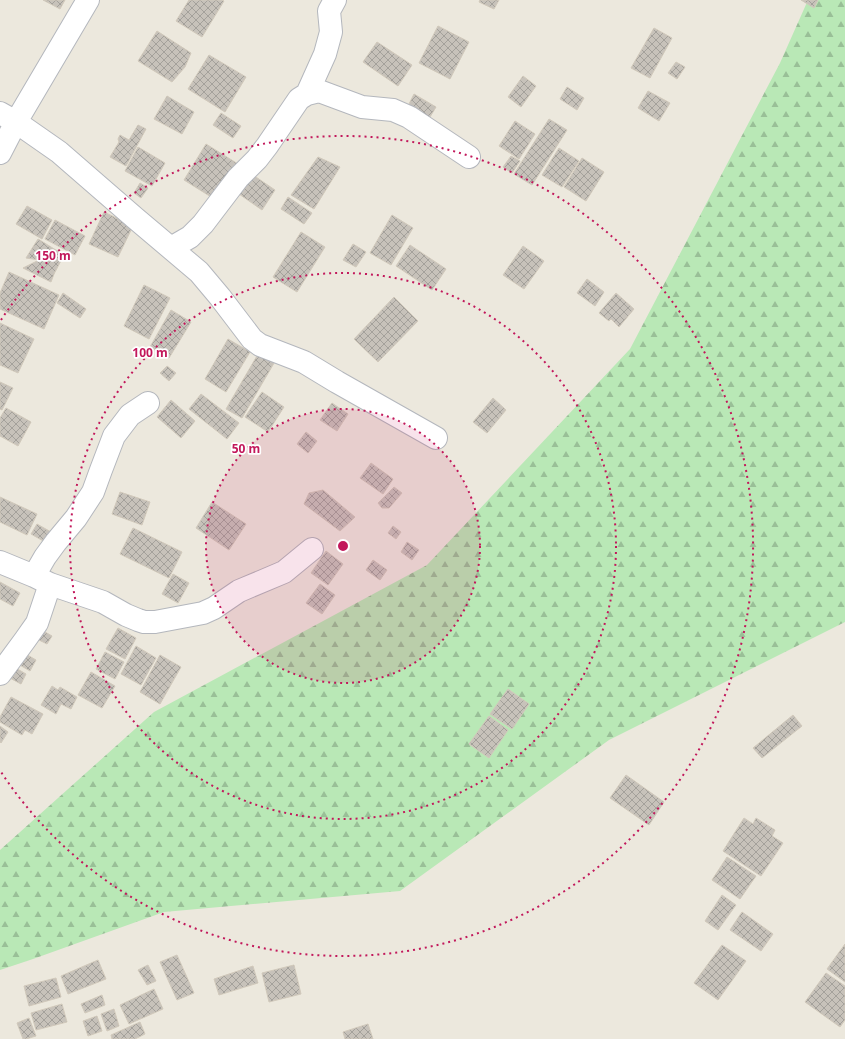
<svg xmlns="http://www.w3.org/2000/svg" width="845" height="1039" viewBox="0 0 845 1039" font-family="'Noto Sans',sans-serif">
<defs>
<pattern id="forest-firs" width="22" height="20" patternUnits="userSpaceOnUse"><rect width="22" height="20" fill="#b9e8b6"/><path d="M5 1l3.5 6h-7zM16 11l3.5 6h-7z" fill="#99bf97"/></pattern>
<pattern id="building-cross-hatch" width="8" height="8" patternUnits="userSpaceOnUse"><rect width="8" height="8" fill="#c7c2ba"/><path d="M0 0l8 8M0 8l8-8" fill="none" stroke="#a4a19b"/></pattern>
</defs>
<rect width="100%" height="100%" fill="#ece8dd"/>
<path fill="url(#forest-firs)" d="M808,0H845V622L609,740L400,891L164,912L33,959L0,970V850L154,712L427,565L630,349L780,63Z"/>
<path fill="url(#building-cross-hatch)" stroke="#d1c9bb" d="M43,0H65L60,9Z
M189,0H222L224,1L202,37L176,21Z
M480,0H499L494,9L479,2Z
M801,0H818L814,8Z
M438,26L469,42L450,79L419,63Z
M654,28L672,38L650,78L631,68Z
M157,31L191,53L185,67L172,82L138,61Z
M377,42L412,65L398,86L363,62Z
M209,55L246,77L225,112L188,89Z
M676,62L685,67L677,79L668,73Z
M523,76L536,86L521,107L508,97Z
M567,87L584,98L577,110L560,99Z
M648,91L670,103L659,121L638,108Z
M414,94L436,107L427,122L406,110Z
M167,96L194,112L182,134L154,119Z
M221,113L241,126L233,138L213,125Z
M549,119L567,130L532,185L514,174Z
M515,121L535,134L519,159L499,146Z
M138,125L146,129L126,166L110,157L119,142L118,139L120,135L129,140Z
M206,144L238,164L216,200L184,180Z
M138,147L165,163L152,186L125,171Z
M559,148L579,161L562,187L542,175Z
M511,156L520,161L512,173L503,167Z
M318,157L340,167L314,209L291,195Z
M582,158L604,172L586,201L564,187Z
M253,175L275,190L262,210L239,194Z
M140,183L148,188L141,198L134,193Z
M288,197L312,213L304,224L281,209Z
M27,206L52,220L42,239L16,224Z
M104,212L133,226L118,257L89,244Z
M392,215L413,228L391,265L370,253Z
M55,220L85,236L75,255L45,239Z
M301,232L325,247L297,292L273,277Z
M38,239L64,255L54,274L51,282L23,268L39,260L26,258Z
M353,244L366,252L356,267L343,260Z
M410,245L446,269L432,290L396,266Z
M523,246L544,261L524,289L503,275Z
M9,272L59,295L44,329L0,309V293Z
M587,279L604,292L595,306L577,293Z
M144,285L170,298L149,339L124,326Z
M63,293L86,309L80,318L57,303Z
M616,293L634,309L619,327L611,319L609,321L599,313Z
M394,297L418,321L378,362L354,339Z
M171,310L191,322L169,358L150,347Z
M0,323L34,339L18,373L0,365Z
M228,339L250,352L226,392L205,379Z
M261,349L277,358L242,418L226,409Z
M167,366L176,373L169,381L160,373Z
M0,382L13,388L2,410L0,409Z
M262,392L284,407L268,432L245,417Z
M201,394L239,423L227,439L189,409Z
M493,398L506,410L487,433L473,422Z
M171,400L195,421L181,438L157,417Z
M332,403L348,414L337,431L320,420Z
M6,408L31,422L18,446L0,436V418Z
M306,432L317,441L308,453L297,444Z
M371,463L393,479L383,494L360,478Z
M394,487L402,493L389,508H382L378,503Z
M323,490L355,517L340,531L304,504L309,493Z
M120,492L150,502L142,525L112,514Z
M0,497L37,514L27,535L0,522Z
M212,502L246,524L229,550L196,528Z
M37,524L51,532L45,542L31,534Z
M393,526L401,532L396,539L388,533Z
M133,528L182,552L169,578L120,554Z
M407,542L419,550L412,560L401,552Z
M326,551L343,564L328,585L311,573Z
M373,560L387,570L380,580L366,570Z
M173,574L189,583L178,603L162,594Z
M0,582L20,593L13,606L0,599Z
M320,584L335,595L322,614L306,603Z
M38,628L52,636L47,644L33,637Z
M118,628L136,638L125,659L106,649Z
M136,646L156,658L141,685L121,674Z
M105,652L124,662L115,679L96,669Z
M24,653L36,660L30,671L18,664Z
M160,655L181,667L160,704L140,692Z
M14,667L26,674L21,684L8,677Z
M91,672L115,686L102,708L78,695Z
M52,686L58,690L60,687L77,697L71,709L61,704L56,714L41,705Z
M508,689L529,704L512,729L490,714Z
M11,697L43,714L32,734L25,730L22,735L0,722V717Z
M793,715L802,726L762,758L753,748Z
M489,716L508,730L489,758L469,744Z
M0,726L8,732L1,743L0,742Z
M626,775L664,802L649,825L610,798Z
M744,818L753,824L756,818L775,830L772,836L783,843L761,876L723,851Z
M727,857L756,876L740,899L712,880Z
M722,895L736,905L718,930L705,921Z
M742,912L773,934L761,951L730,930Z
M845,944V982L827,969Z
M722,945L746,961L718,1000L694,983Z
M177,955L194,993L177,1000L160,962Z
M98,960L106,979L68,994L61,976Z
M148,965L156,981L147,985L138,970Z
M294,965L301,994L269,1002L262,973Z
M253,966L258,983L219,995L214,979Z
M826,973L845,986V1020L840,1027L805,1002Z
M56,978L61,997L29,1006L24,986Z
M154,989L163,1009L129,1024L120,1005Z
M102,995L105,1005L85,1013L81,1004Z
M62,1004L67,1022L36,1030L31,1013Z
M114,1009L119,1026L107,1031L101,1014Z
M97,1016L102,1031L88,1036L83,1021Z
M29,1018L36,1036L26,1039H23L17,1023Z
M140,1022L145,1034L135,1039H112L111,1035Z
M368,1024L373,1039H345L343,1032Z"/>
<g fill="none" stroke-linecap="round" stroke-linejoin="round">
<defs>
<path id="street" d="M307,94L325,54L331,32L329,11L335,0
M0,113L16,122L59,152L135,218L199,272L220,297L252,339L260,345L304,362L337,382L436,438
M0,153L16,122L88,0
M171,248L190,237L203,224L238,178L257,159L267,146L299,99L307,94L319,91L362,107L393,110L409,117L469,157
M0,562L34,576L50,584L103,602L126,615L138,620L144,622H155L203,613L214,608L239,591L284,572L312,549
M34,576L45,557L56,542L76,518L93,492L101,470L114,436L130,415L148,403
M0,674L25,640L37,623L50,584"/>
</defs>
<use href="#street" stroke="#b4b7bd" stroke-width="24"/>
<use href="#street" stroke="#fff" stroke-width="22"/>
</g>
<circle cx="343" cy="546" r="137" fill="#c2185b" fill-opacity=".12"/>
<g fill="none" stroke="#c2185b" stroke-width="2" stroke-dasharray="2 4">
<circle cx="343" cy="546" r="137"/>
<circle cx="343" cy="546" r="273"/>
<path d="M1 320A410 410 0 1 1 1 772"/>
</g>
<circle cx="343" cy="546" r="6" fill="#c2185b" stroke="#fff" stroke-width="2"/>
<g font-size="12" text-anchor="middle" font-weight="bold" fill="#c2185b" stroke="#fff" stroke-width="3.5" stroke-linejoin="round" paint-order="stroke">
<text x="53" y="260">150 m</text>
<text x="150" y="357">100 m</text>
<text x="246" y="453">50 m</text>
</g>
</svg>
